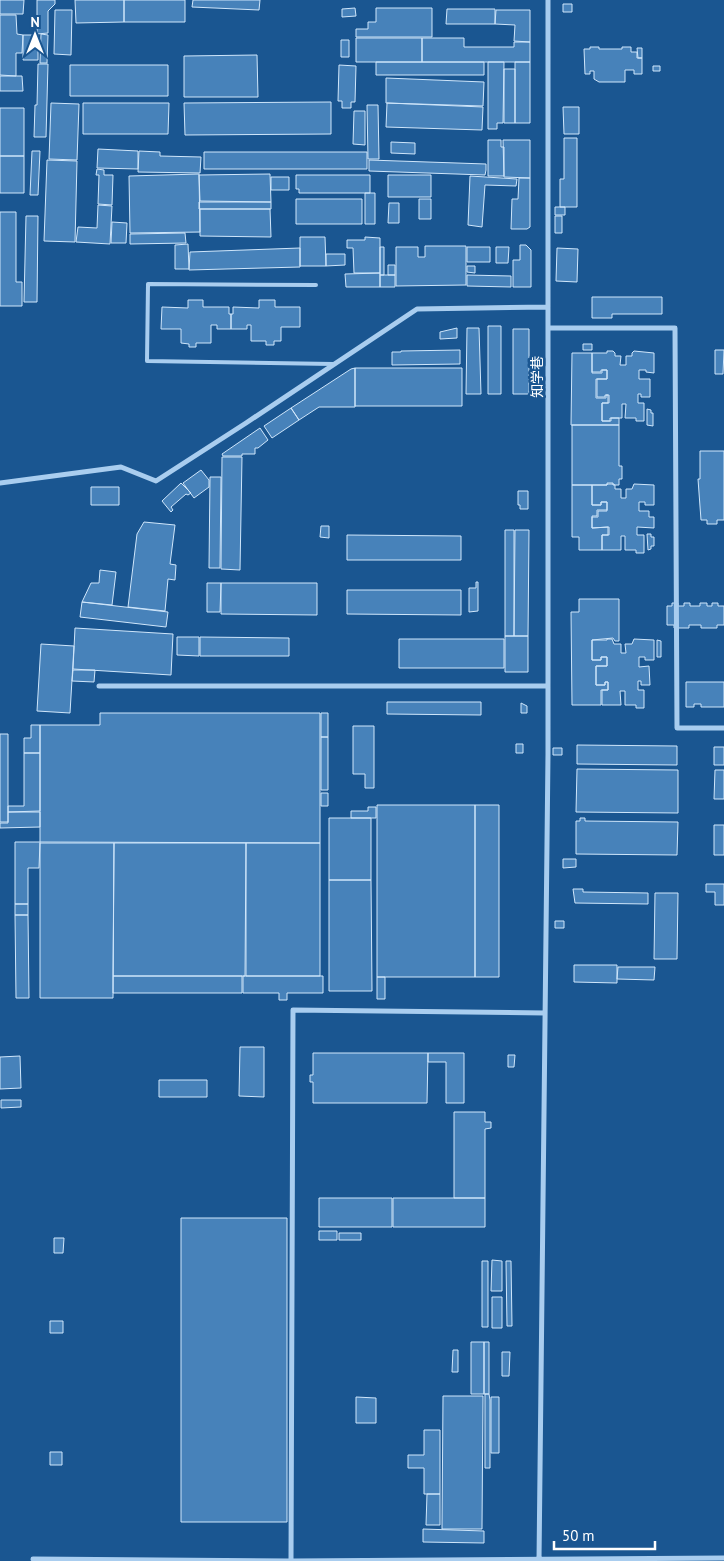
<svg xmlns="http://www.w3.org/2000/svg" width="724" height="1561" viewBox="0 0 724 1561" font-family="'PT Sans','Noto Sans SC',sans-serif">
<rect width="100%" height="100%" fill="#1a5691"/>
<path fill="#4782ba" stroke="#cfe6fb" d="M0,0H24L23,14H0Z
M37,0H55V4L48,11V33L37,34Z
M75,0H124V22L76,23Z
M124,0H185V22H124Z
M193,0H260L259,10L192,7Z
M563,4H572V12H563Z
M355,8L356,16L342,17V9Z
M376,8H432V37H356V29H368V22H376Z
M447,9H495V24H446Z
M55,10H72L71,55L54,54Z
M496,10H530V42L514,41L515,25L495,24Z
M0,15H16L17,34L23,35L22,53H16V76L0,75Z
M41,34L48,35L47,63H40Z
M23,35H38V60H23Z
M356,38H422V62H356Z
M422,38H464V47H514V42H530V62H422Z
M341,40H349V57H341Z
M590,47H599V49H622V47H631V52H637V58H642V74H634V70H625V82H599L594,79V71H590V74H585L584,49H590Z
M637,48H642V58H638Z
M257,55L258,97H184V56Z
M376,62H484V75H376Z
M488,62H504L503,123H497V129H488Z
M515,62H530V123H515Z
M38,64H48L46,137H34L35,105H37Z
M70,65H168V96H70Z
M339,65L356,66L355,102H351V108H342V101H338Z
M653,66H660V71H653Z
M504,69H515V123H504Z
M0,76H22L23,91H0Z
M386,78L484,82L483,106L386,103Z
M331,102V134L185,135L184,103Z
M51,103L79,104L77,160L49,159Z
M83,103H169L168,134H83Z
M387,103L483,107L482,130L386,127Z
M367,105H378L379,159H368Z
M563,107H579V134H564Z
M0,108H24V156H0Z
M354,111H365V145L353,144Z
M564,138H577V207H560V179H564Z
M488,140H501V147H504V176H488Z
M503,140H530V178L504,177Z
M391,142L415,143V154L391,153Z
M98,149L138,151V169L97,168Z
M32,151H40L38,195H30Z
M139,151L160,152V156L201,157L200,173L138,172Z
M204,152H367V169H204Z
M0,156H24V193H0Z
M47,160L77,161L75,242L44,241Z
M369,160L486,164V170L485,175L369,171Z
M97,169L104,170V175H113L112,205L98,204L99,175H96Z
M199,174L200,232L130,233L129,176Z
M270,174L271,202L200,201L199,175Z
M296,175H370V193H299V189H296Z
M388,175H431V197H388Z
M470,176L517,179L516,186L485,185L482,227L468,225Z
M271,177H289V190H271Z
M519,178H530V227L527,229H511L512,199H518Z
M365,193H375V224H365Z
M296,199H362V224H296Z
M419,199H431V219H419Z
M199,202H271V209H199Z
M389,203H399V223H388Z
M98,205L112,206L110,244L76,242L78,227L97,228Z
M555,207H565V215H555Z
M200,209H270L271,237L200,236Z
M0,212H16V282H22V306H0Z
M26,216H38L37,302H24Z
M555,216H562V233H555Z
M112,222L127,223L126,243H111Z
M185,233L186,243L130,244V234Z
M300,237H325L326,266H300Z
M365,237L380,238V273H354L353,248H347V240H365Z
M188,244L189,269H175V245Z
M520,245H526L531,250V287H513V260H520Z
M425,246H466V285L396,286V247H418V257H425Z
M380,247H384V275H380Z
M467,247H490V262H467Z
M496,247H509L508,263H496Z
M300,248V267L189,270L190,252Z
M557,248L578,249L577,282L556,281Z
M326,254H345V265L326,266Z
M388,265H395V275H388Z
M467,266H475V273L467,272Z
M380,273V287H346L345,274Z
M380,275H395V287H380Z
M467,275L511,276V287L467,286Z
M592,297H662V314H612V318H592Z
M188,300H203V307H229V314H231V329H217V325H211V343H196V347H189V344L181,343V329H161L162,307L188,308Z
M259,300H275V307H300V327H281V341H274V345H266V341H251V325H247V329H231V314H233V307L259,308Z
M488,326H501V394H488Z
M457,328V338L440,339V332Z
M467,328H479L481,394H466Z
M513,329H529V394H513Z
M583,344H592V350H583Z
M460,350V364L392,365V352H401V351Z
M715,350H724L723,374H715Z
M607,351H613L615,353V356H621L620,365H626V356H632V353L634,351L654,353V373L646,372V370H639V379H650V397H641V394H638V403H644V421H636V418H625L626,404H622V418H610V421H602V403H609V395H605V397H597V379H607V370H601V372H592V353H607Z
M572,353H592V373H602V370H607V379H596V398H606V395H608V403H602V421H611V418H619V425H571Z
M355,368H462V406H355Z
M355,368V407H319L299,420L291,408L351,369Z
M291,408L299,420L272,438L264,426Z
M647,409L651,410V413H653V426L647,425Z
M572,425H619V466H622V479H619V485H613V483H607V485H572Z
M260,428L268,440L258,448H255V454H242V456H223L222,454Z
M700,451H724V520H717V524H707V520H701L698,479H700Z
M222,457H242L240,570L221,569Z
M201,470L209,480V487L194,498L183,483Z
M210,477H221L220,568H209Z
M181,483L191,493L188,495L186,494L171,507L173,510L171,512L162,501Z
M607,484H613L615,485V489H621V498H626V489H632L634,484L654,485V505H645V502H639V511H649V517H654V528L637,527V535H644V553H636V550H625V536H621V550H602V535H609V527L592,528V517H598V511H607V502H601V505H592V485H607Z
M572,485H592V505H601V502H607V510H597V516H592V528L608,527V535H602V550H579V537H572Z
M91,487H119V505H91Z
M518,491H528V509H520V505H518Z
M144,522L175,525L170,564L176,565L175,580L168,579L165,611L128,607L137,534Z
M321,526H329V538L320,537Z
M505,530H514V636H505Z
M515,530H529L528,636H514Z
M647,534H651V537H654V546H651V549L648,550Z
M347,535L461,536V560H347Z
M100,570L116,572L112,605L82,602L91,583H99Z
M476,582H478V611L469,612V588H476Z
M207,583H221L220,612H207Z
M221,583H317V615L221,614Z
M347,590H461V615L347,614Z
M579,599H619V641H615L613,638L592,640V660H601V657H607V666H596V685H605V682H608V690H601V705H572L571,612H579Z
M82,602L168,612L166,627L80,617Z
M672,603H678V606H684V603H690V606H700V603H707V606H712V603H718V606H724V625H717V628H701V625H689V628H674V625H667V606H672Z
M75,628L173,634L171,675L73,669Z
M505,636H528V672H505Z
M177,637H199V656L177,655Z
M200,637L289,638V656H200Z
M399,639H504V668H399Z
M607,639H612L614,644H621V653H626L625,644H632L634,639L654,640V660H645V657H639V667L649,666L650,685H641V681H638V690H644V708H636V705H625V691H620L621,705H602V690H608V682H605V685H596V666H607V657H601V660H592V640H607Z
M657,640L661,641V657H657Z
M41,644L74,646L70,713L37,711Z
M73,670H95L94,682L72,681Z
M686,682H724V707H701V704H694V707H686Z
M387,702H481V715L387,714Z
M521,703L527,706V713H521Z
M100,713H320V843L40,842V725H100Z
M321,713H328V737H321Z
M31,725H40V753H24V738H31Z
M353,726H374V788H365V774H353Z
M0,734H8V822H0Z
M321,737H328V790H321Z
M516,744H523V753H516Z
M577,745L677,746V765L577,764Z
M714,747H724V765H714Z
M553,748H562V755H553Z
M24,753H40V811L8,812V806H24Z
M577,769L678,770V813L576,812Z
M715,770H724V799H714Z
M321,793H328V806H321Z
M377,805H475V977H377Z
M475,805H499V977H475Z
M368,807H376V818H351V811H368Z
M8,812H40V827L0,828V823H8Z
M329,818H371V880H329Z
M580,818H585V821L678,822L677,855L576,854V821H580Z
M714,825H724V855H714Z
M15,842H40L39,868H28V904H15Z
M40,843H114L113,998H40Z
M114,843H246L245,976H113Z
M246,843H320V976H246Z
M563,859H576V867L563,868Z
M329,880H371L372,991H329Z
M706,884H724V905H715V892H706Z
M573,889H583V892L648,893V904L575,903Z
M655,893H678L677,959H654Z
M15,904H28V915H15Z
M15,915H28L29,998H16Z
M555,921H564V928H555Z
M574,965H617V983L574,982Z
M618,967H655L654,980L617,979Z
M113,976H242V993H113Z
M243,976H323V993H287V1000H279V993H243Z
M377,977H385V999H377Z
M240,1047H264V1097L239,1096Z
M313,1053H428L427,1103H313V1082H310V1075H313Z
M428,1053H464V1103H446V1062H428Z
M508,1055H515L514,1067H508Z
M20,1056L21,1088L0,1089V1057Z
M159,1080H207V1097H159Z
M1,1100H21V1107L1,1108Z
M454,1112H485V1122H491V1128L485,1129V1198H454Z
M319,1198H392V1227H319Z
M393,1198H485V1227H393Z
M181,1218H287V1522H181Z
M319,1231H337V1240H319Z
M339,1233H361V1240H339Z
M54,1238H64L63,1253H54Z
M492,1260L502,1261V1291H491Z
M482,1261H488V1327H482Z
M506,1261H511L512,1326H507Z
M492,1297H502V1328H492Z
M50,1321H63V1333H50Z
M471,1342H484V1394H471Z
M484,1342H489V1394H484Z
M453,1350H458V1372H452Z
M502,1352H510L509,1376H502Z
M485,1394H489L490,1400V1468H485Z
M443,1396H483L482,1529H442Z
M356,1397L376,1398V1423H356Z
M491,1397H499V1453H491Z
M424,1430H440V1494H424V1468H408V1455H424Z
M50,1452H62V1465H50Z
M427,1494H440V1525H426Z
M423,1529L484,1531V1543L423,1542Z"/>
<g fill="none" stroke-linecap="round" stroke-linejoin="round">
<path stroke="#a9cdef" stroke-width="4" d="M316,285L148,284L147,361L333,364"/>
<path stroke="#a9cdef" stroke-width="5" d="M548,328H675L677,728H724
M0,483L121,467L156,481L246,423L417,309L548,307
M99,686H548
M33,1559L290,1561
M291,1561L293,1010L545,1013
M293,1561L724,1558
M539,1561L548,754V0"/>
</g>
<g text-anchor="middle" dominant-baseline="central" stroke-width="5" stroke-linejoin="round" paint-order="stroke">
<g font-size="14" fill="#fff" stroke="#1a5691">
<text transform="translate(537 377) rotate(-90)">知学巷</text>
</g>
</g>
<g transform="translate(35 35)" stroke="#1a5691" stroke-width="4" paint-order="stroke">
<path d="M0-4L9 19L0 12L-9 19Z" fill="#ffffff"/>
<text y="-8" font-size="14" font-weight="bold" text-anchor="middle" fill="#ffffff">N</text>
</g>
<path d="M554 1541v8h101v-8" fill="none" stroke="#ffffff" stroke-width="2.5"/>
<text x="562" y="1541" font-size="15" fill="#ffffff" stroke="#1a5691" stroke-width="4" paint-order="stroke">50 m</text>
</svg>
